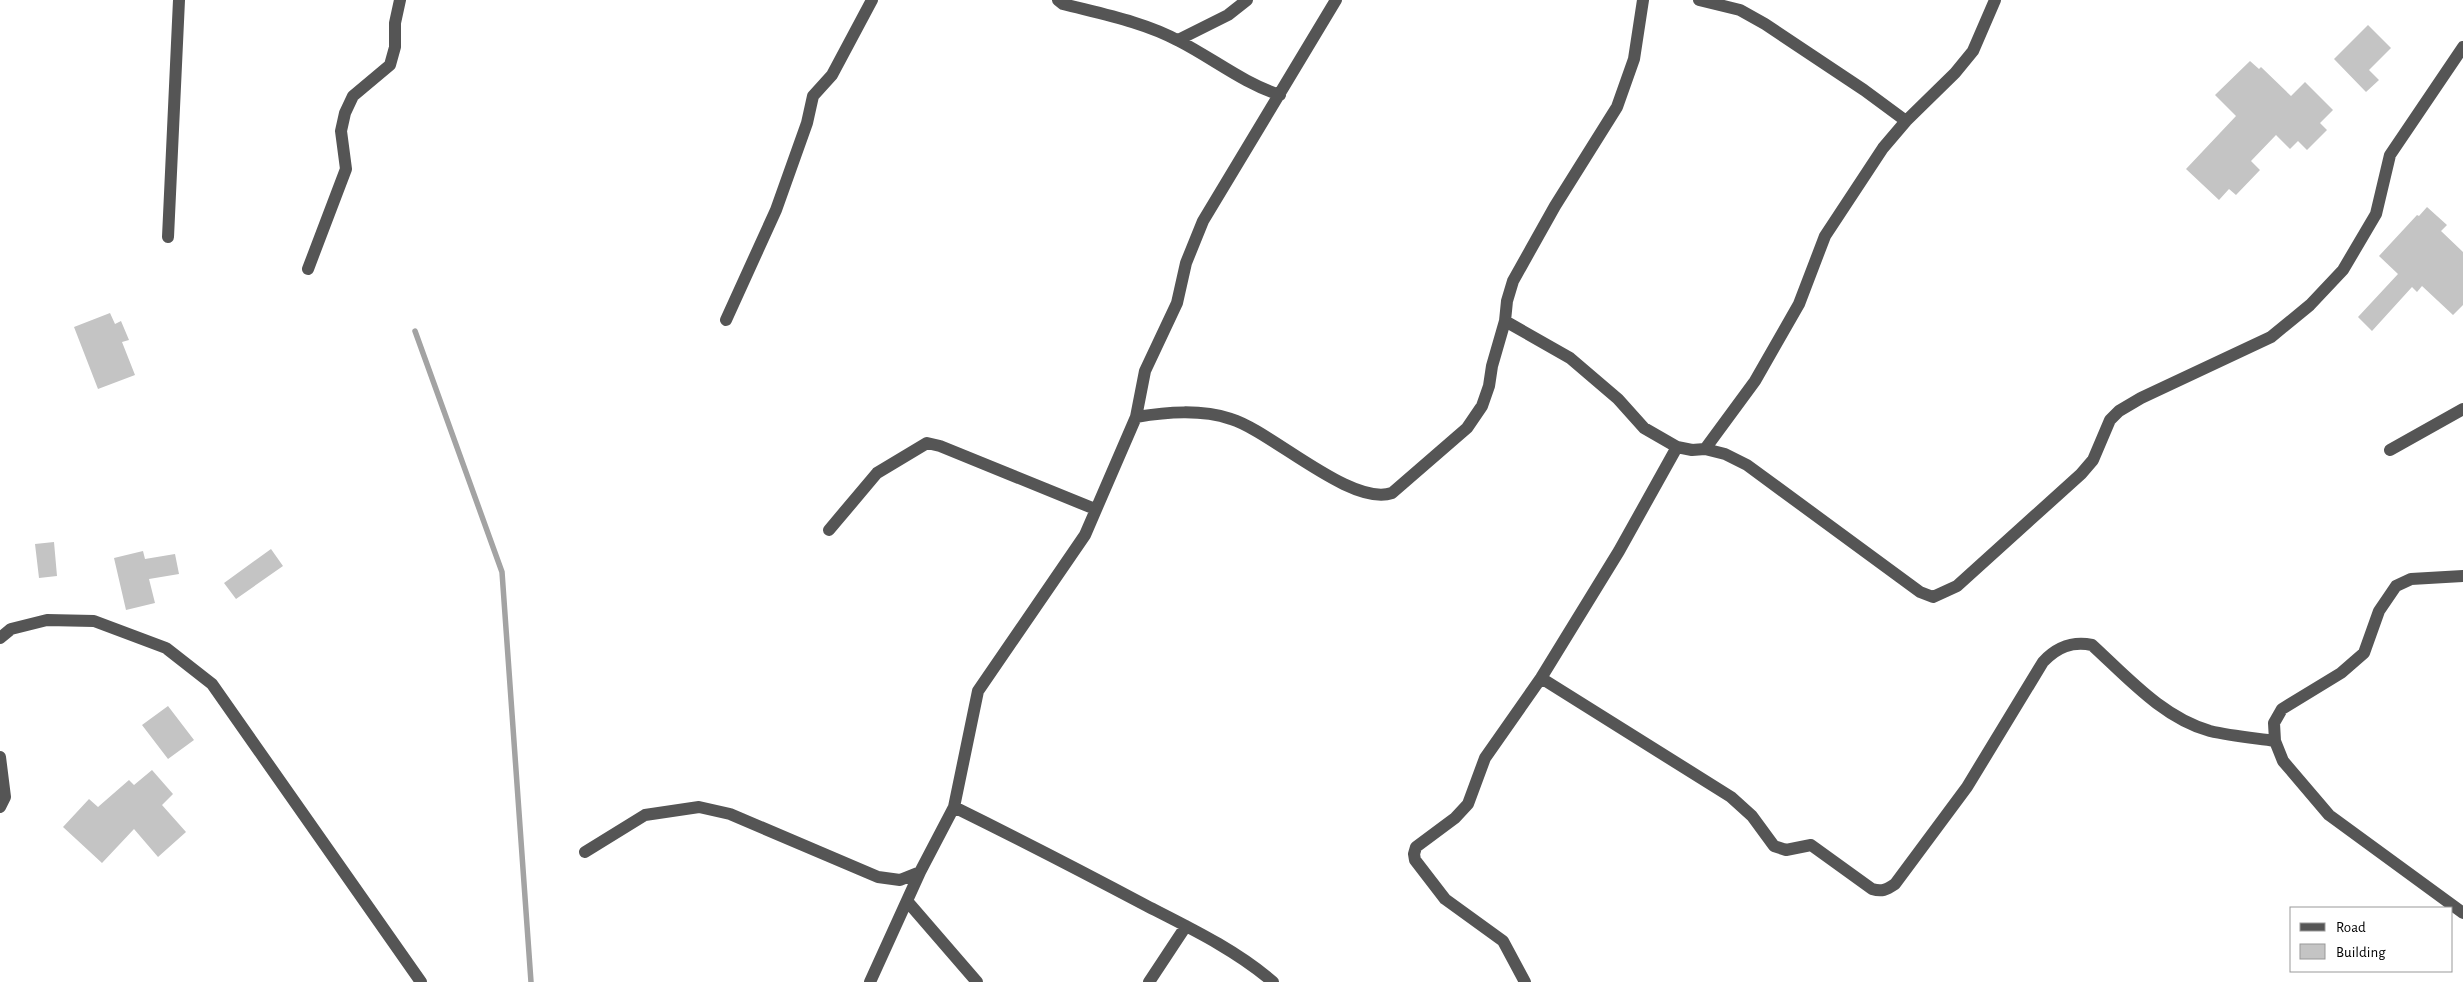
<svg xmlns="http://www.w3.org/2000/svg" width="2463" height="982" viewBox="0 0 2463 982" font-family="'Alegreya Sans',sans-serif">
<rect width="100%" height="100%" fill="#fff"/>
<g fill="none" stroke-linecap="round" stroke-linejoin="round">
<path stroke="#a3a3a3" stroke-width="5.5" d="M415,331L502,572L531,982"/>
</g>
<path fill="#c4c4c4" d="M2368,25L2391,48L2369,70L2379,80L2366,92L2334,59Z
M2250,61L2259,69L2261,67L2291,96L2305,82L2333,110L2320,123L2327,130L2307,150L2298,141L2290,149L2276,135L2251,161L2260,170L2236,195L2229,189L2219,200L2186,169L2236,116L2215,95Z
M2427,207L2447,225L2441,231L2463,252V305L2453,315L2422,286L2417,292L2412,287L2372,331L2358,317L2398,274L2379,256L2417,215L2419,216Z
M110,313L115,324L121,321L129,340L122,342L135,375L98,389L74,327Z
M54,542L57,576L39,578L35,544Z
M271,549L283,566L236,599L224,583Z
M143,551L145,559L175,554L179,574L149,579L155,603L126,610L114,558Z
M168,706L194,740L168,759L142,725Z
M152,770L173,794L162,805L186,832L158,857L134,829L102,863L63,827L89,799L98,807L129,780L134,785Z"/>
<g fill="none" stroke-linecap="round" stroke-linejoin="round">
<path stroke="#555" stroke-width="12" d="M1058,0L1063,4C1102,14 1144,22 1179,41C1214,59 1243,83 1280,95
M1699,0L1740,10L1765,24L1864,90L1906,121
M1178,40L1228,15L1247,0
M168,237L179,0
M308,269L346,169L341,131L345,113L353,96L390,65L395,47V23L400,0
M726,320L776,210L807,123L813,96L832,75L872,0
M1505,321L1570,358L1618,399L1644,428L1677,447L1692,450L1705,449L1725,454L1747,465L1920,592L1933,597L1957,586L2081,474L2093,460L2110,420L2119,411L2141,398L2271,337L2310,305L2343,270L2376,214L2390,155L2463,47
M1136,417L1145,371L1177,303L1186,263L1203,221L1336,0
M1705,449L1755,381L1799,304L1825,236L1883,148L1906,121L1955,73L1973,51L1995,0
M2390,450L2463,409
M829,530L877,473L927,443L940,446L1095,509
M2463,576L2411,579L2396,586L2379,611L2364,653L2341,673L2282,709L2274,723L2275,741L2283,761L2329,815L2463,913
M0,638L11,629L47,620L94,621L166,648L212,684L421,982
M1541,678L1731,797L1752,816L1774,846L1786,850L1811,845L1872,889C1882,892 1886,890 1895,884L1967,787L2043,662C2057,647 2072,641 2092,645C2127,677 2163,718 2210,731C2231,736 2254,738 2275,741
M0,757L5,797L0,807
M954,807C1019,839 1083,872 1147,906C1190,928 1236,950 1273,982
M585,852L645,815L699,807L730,814L878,877L900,880L920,872L954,807L978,691L1085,535L1136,417C1167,412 1201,409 1231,419C1271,431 1351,507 1392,493L1467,428L1482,406L1489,386L1492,366L1505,321L1507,301L1513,281L1555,206L1617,107L1634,59L1643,0
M907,901L977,982
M870,982L920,872
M1149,982L1186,926
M1525,982L1503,941L1445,899L1415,860L1414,854L1416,847L1455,818L1468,804L1485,758L1541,678L1619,551L1677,447"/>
</g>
<rect x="2290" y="907" width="162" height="65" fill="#ffffff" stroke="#999999"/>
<rect x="2300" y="923" width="25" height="8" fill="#555555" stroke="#999999"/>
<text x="2336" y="932" font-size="15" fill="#000000">Road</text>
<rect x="2300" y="944" width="25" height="15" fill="#c4c4c4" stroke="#999999"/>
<text x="2336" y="957" font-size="15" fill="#000000">Building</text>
</svg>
